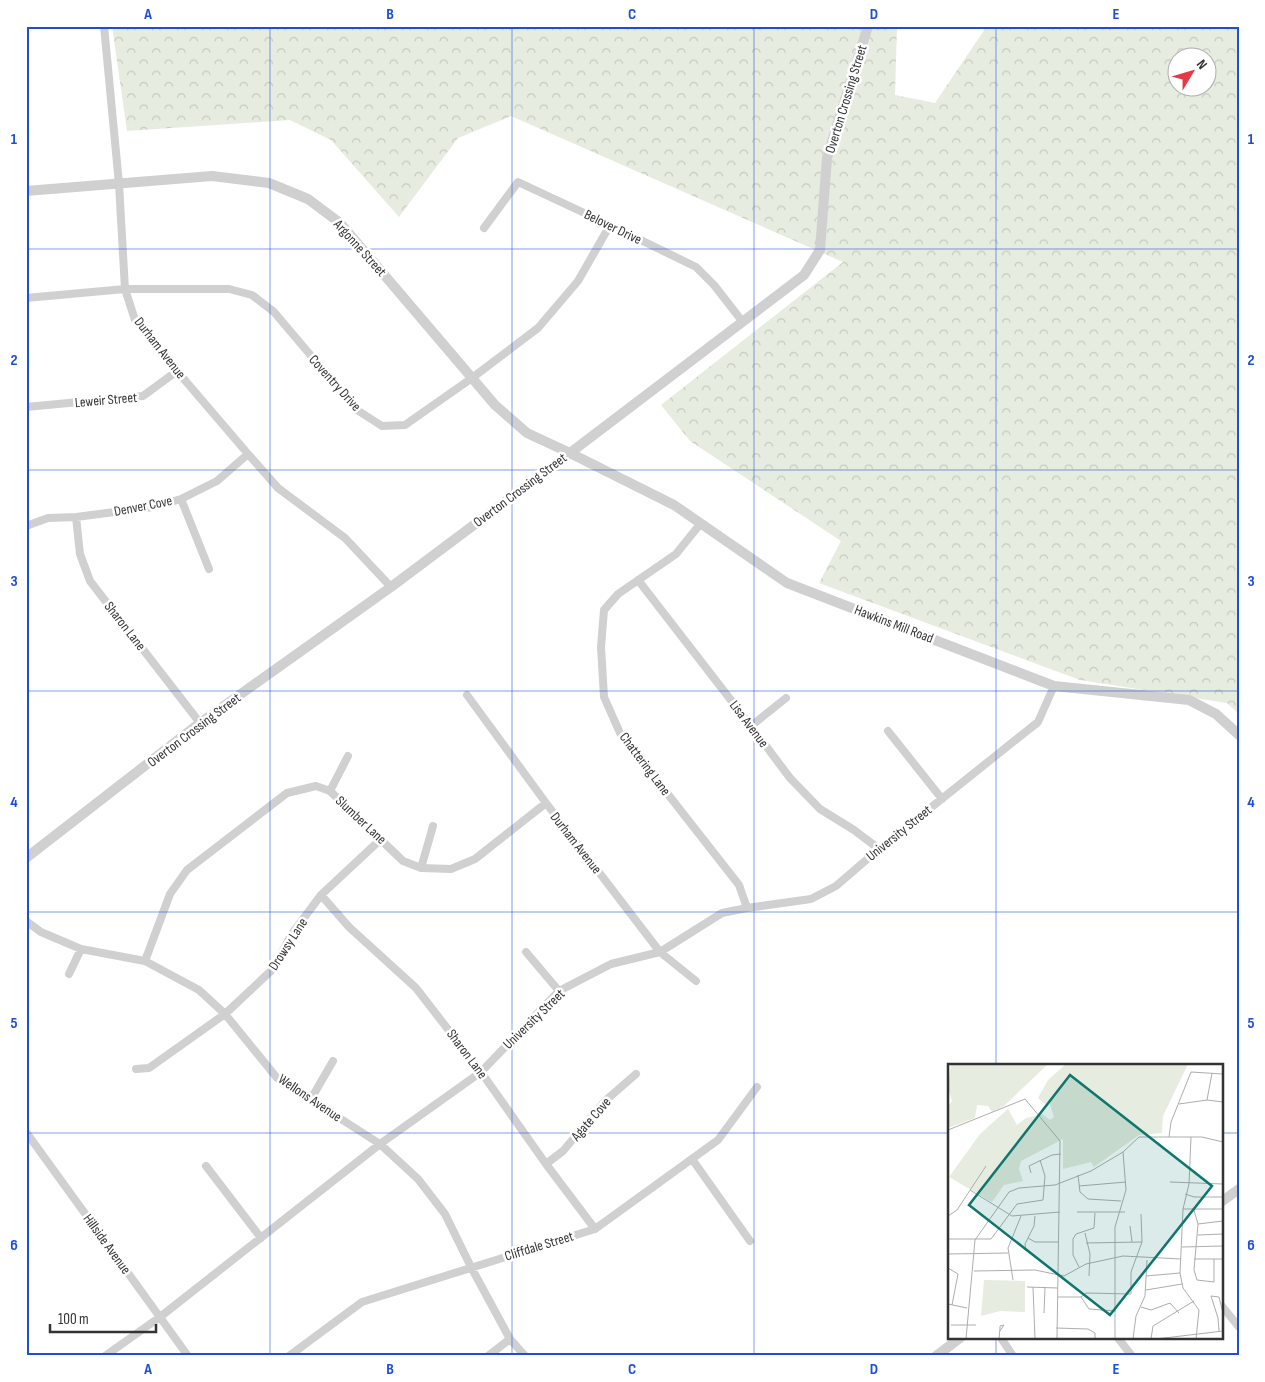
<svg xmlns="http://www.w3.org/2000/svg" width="1265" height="1382" viewBox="0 0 1265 1382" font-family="'Sofia Sans Condensed',sans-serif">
<defs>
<pattern id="forest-crowns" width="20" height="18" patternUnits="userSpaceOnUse" patternTransform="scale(1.25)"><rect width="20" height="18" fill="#e6ecdf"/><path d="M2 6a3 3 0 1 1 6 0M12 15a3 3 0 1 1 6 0" fill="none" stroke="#c6cbc0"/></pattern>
</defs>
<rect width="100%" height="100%" fill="#fff"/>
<path fill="url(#forest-crowns)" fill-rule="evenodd" d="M112,26H897L895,95L935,103L987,26H1239V714L1227,703L1080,680L819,583L841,541L690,441L661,405L843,262L511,116L458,138L399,217L331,140L290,120L127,131ZM1178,58H1208V88H1178Z"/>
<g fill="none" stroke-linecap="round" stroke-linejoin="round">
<path stroke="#d0d0d0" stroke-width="8" d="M104,26L119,184L125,289L135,320L177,371L248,454L278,488L345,538L391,587
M484,228L518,182L610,225L696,267L714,285L742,321
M26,298L125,289H229L252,295L274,312L357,410L382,426L405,425L472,378L538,328L578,281L610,225
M26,407L143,396L177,371
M181,499L209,569
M76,517L80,554L90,581L200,723
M701,523L676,554L618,594L604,610L601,647L604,697L620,733L739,885L747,908
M26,526L48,518L76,517L153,507L181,499L217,481L248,454
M638,580L751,726L790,778L820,809L854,830L879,849
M467,695L546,803L660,952L696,981
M751,726L786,698
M888,731L942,799
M330,791L348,756
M421,868L433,826
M321,895L349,927L416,988L481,1072L546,1164L595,1229
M26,921L41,932L81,949L145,961L199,990L225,1014L277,1078L380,1144L418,1179L445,1214L471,1267L510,1339L525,1356
M526,952L559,991
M145,961L170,894L187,870L287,793L316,786L330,791L403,861L421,868L451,869L475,859L546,803
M69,974L81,949
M136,1069L149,1068L225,1014L273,969L291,935L321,895L381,839
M311,1099L333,1061
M26,1132L188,1356
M692,1159L750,1241
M546,1164L563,1151L605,1101L636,1074
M206,1166L261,1238
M1221,1305L1239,1327
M1001,1338L1013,1356
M1118,1338L1132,1356
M105,1356L160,1317L380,1144L481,1072L559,991L611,964L660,952L722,913L747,908L811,899L836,886L879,849L1038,722L1054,686
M289,1356L362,1302L595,1229L718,1140L757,1087
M488,1356L510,1339"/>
<path stroke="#d0d0d0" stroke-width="10" d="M26,191L212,176L269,183L308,199L340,223L495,405L527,433L570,453L674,505L787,583L1054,686L1189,700L1216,714L1239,735
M26,858L200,723L391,587L570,453L804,275L820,250L827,158L868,26
M1221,1202L1239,1189
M936,1356L960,1338"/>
</g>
<path fill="none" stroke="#1d4ed8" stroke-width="1" stroke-opacity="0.55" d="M270,26V1356M512,26V1356M754,26V1356M996,26V1066M26,249H1239M26,470H1239M26,691H1239M26,912H1239M26,1133H949M1221,1133H1239M996,1338V1356"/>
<g text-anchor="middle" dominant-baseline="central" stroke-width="5" stroke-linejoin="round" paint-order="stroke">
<g font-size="14" fill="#333" stroke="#fff">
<text transform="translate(846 99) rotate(-73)">Overton Crossing Street</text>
<text transform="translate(613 227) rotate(26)">Belover Drive</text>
<text transform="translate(360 248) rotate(48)">Argonne Street</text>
<text transform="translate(160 348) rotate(52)">Durham Avenue</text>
<text transform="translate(335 383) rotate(48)">Coventry Drive</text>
<text transform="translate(106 400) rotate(-5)">Leweir Street</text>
<text transform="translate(520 490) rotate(-37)">Overton Crossing Street</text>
<text transform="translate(143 506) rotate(-11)">Denver Cove</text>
<text transform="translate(894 624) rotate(21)">Hawkins Mill Road</text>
<text transform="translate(125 626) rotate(52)">Sharon Lane</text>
<text transform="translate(749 724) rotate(53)">Lisa Avenue</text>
<text transform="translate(194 730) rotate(-37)">Overton Crossing Street</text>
<text transform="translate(645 764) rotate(53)">Chattering Lane</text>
<text transform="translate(361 820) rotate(43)">Slumber Lane</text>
<text transform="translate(899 833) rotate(-39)">University Street</text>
<text transform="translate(576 843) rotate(52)">Durham Avenue</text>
<text transform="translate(288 944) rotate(-57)">Drowsy Lane</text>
<text transform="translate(534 1019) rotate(-44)">University Street</text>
<text transform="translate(467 1054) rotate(53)">Sharon Lane</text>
<text transform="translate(310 1098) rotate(34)">Wellons Avenue</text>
<text transform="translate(591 1119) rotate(-49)">Agate Cove</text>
<text transform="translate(107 1244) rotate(54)">Hillside Avenue</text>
<text transform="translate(539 1246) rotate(-17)">Cliffdale Street</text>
</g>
</g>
<g transform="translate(948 1064)">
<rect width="275" height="275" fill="#fff"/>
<path d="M3,0H100L56,42L44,48L40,42L29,41L27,54L0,64V42L4,37L0,24ZM118,0H240L215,52L214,69L191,71L146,103L143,98L115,105V75L73,97L71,105L75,117L56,121L44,138L1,113L32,70L60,45L69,61L78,54L94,50L102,56L106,53L101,37L97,40L90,34L100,16Z" fill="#e6ecdf"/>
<path d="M37,0H99L69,29L50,38L40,30ZM22,18L33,19L32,34L7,46L1,24Z" fill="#e6ecdf"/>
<path d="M36,216L77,217V248L52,247L33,252Z" fill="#e6ecdf"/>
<path fill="none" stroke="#adadad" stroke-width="1" d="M259,36L264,9M231,40L259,36L275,38M0,66L77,35L112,77L109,275M221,73L223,58L243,8L275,10M243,73L241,120L235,145L232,209L235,224L251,246L248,275M83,109L81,102L104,91L113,90M130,111L132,128L140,135L173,137M222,118L275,120M131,122L178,118M22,126L64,152L112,148M237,130L246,133H275M235,145H275M246,146L250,160L246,206L249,216L266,218V195M129,148H177M0,152L9,146L38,102M250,160L275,157M182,162L184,178M137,169L142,190L141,212M250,171L275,170M80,174L87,178H111M0,175H43L69,140L95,136L97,112L92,96M138,179L194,178M234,183L275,182M78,187L77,180L86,162L87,152M0,190L60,189M246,195H275M131,203L125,191V175L128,170L146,164L147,149M0,204L10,210L4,241M26,207L87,206L116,212L138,200L175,192L233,195M198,212L232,209M65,216L60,184L73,152M79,223L110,224M85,223L87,275M198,226L234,220M110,233H133L138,229L183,230V208L194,178L193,150M133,233L141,245L168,247M0,240L19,244M193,243L203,246L222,239L231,249M96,249L97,223M3,261H28M108,264L140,265L147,269V275M271,267L270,254L263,232L271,233L275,249M18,275L27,176L61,128L71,124L107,121L143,107L175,88L191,73H254L275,78M51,275L52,264V262L56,261L52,267M167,275V163L178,126L175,88M185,275L188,252L197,232L199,196M203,275L205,262L246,237M208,275L275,267"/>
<path fill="#0f766e" fill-opacity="0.15" stroke="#0f766e" stroke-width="2.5" d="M122,11L264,122L162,251L21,141Z"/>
<rect width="275" height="275" fill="none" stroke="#333" stroke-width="2.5"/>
</g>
<rect width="1265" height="1382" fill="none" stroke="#ffffff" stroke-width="55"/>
<g transform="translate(1192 72) rotate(52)"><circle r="24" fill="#ffffff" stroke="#adadad"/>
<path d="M0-4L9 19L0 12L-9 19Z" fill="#e63946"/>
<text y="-8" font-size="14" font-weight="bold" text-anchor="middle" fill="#333333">N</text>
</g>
<path d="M50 1324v8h106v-8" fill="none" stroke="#333333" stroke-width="2.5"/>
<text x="58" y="1324" font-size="15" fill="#333333" stroke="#ffffff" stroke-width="4" paint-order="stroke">100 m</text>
<rect x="28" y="28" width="1210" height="1326" fill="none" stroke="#1d4ed8" stroke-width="2"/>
<g font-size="16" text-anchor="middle" font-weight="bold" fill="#1d4ed8">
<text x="148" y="19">A</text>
<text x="390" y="19">B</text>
<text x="632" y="19">C</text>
<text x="874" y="19">D</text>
<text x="1116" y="19">E</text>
<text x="14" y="144">1</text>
<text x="1251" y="144">1</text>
<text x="14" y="365">2</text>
<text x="1251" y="365">2</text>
<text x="14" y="586">3</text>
<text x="1251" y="586">3</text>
<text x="14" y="807">4</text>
<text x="1251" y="807">4</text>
<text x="14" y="1028">5</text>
<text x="1251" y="1028">5</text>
<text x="14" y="1250">6</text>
<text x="1251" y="1250">6</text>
<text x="148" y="1374">A</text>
<text x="390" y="1374">B</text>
<text x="632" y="1374">C</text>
<text x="874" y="1374">D</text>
<text x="1116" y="1374">E</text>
</g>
</svg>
